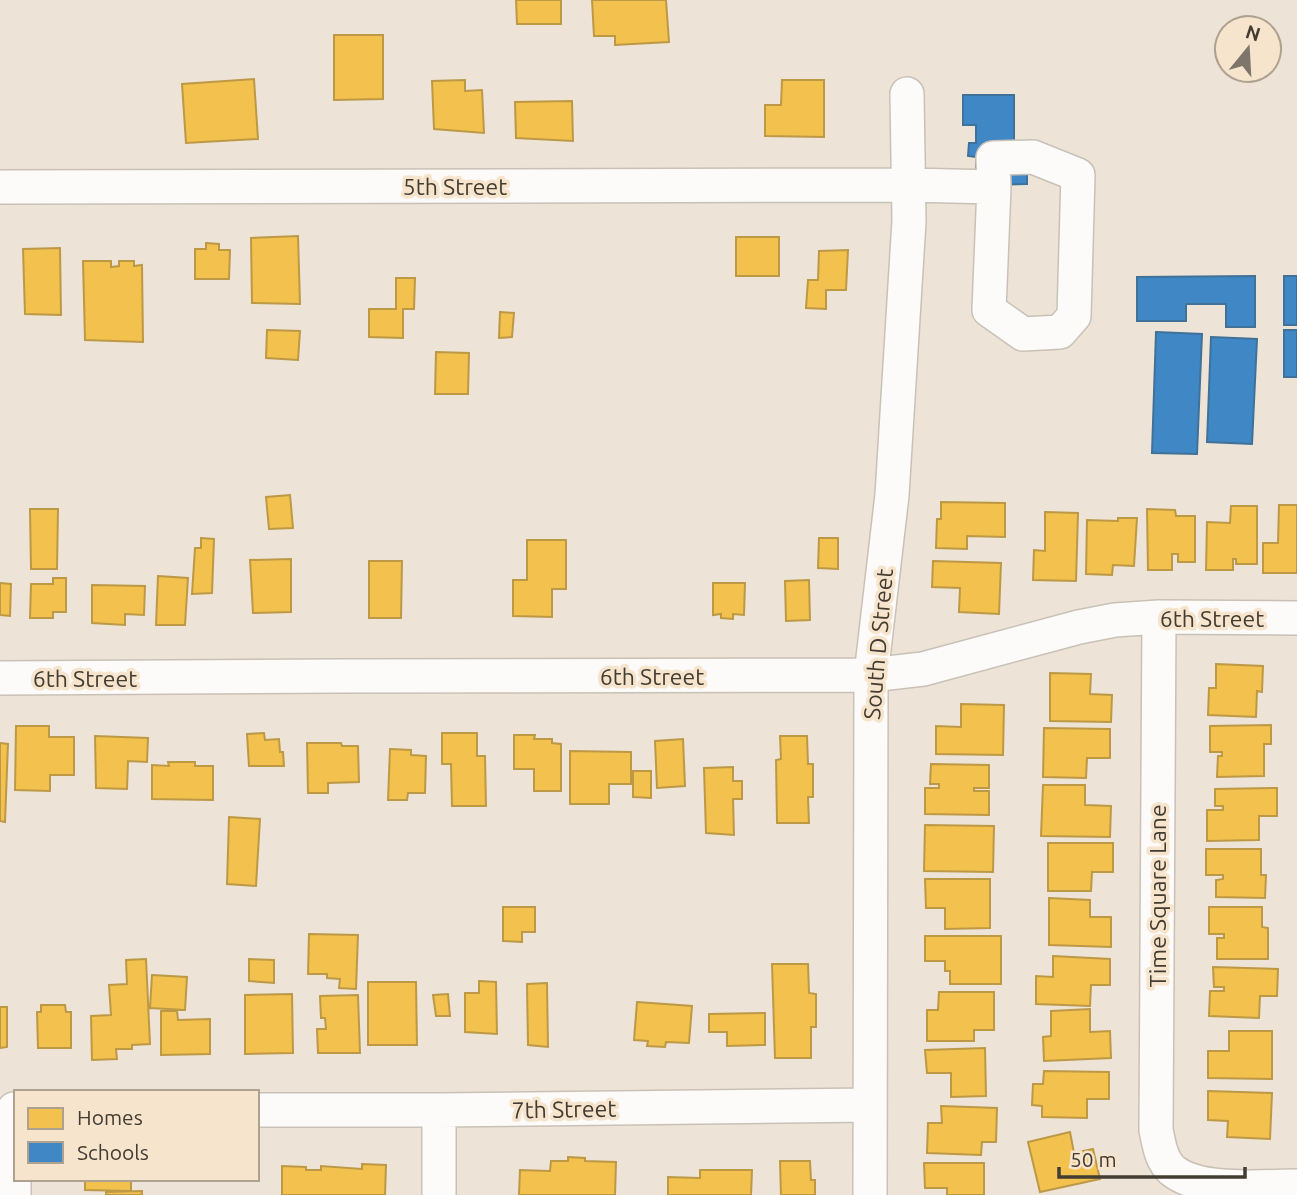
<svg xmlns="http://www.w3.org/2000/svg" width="1297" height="1195" viewBox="0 0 1297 1195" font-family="Ubuntu,sans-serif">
<rect width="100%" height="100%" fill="#ede3d6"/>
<path fill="#f2c14e" stroke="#bd9946" stroke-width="2" d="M516,0H561V24H517Z
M592,0H666L669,42L615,45V36H594Z
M334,35H383V99L334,100Z
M254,79L258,139L186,143L182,84Z
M465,80V91L482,90L484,133L434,129L432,81Z
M782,80H824V137L765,136V105H781Z
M572,101L573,141L516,138L515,102Z
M298,236L300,304L252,303L251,238Z
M736,237H779V276H736Z
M206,243L219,244V250H230L229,279H195V249H206Z
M60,248L61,315L25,314L23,249Z
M848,250L846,290H826V309L806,308L808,280H818L819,251Z
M83,261H111V267L119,266V261H134V266L142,265L143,342L85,340Z
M396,278H415L414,309H403V338L369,337V309H396Z
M500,312L514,313L512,337L499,338Z
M267,330L300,331L298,360L266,358Z
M436,352L469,353L468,394H435Z
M290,495L293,528L269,529L266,497Z
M941,502L1005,503V537L967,536V549L936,548L937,519H941Z
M1279,505H1297V573H1263V543H1278Z
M1231,506H1257V564H1236V559H1233V570H1206L1207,522L1230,523Z
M30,509H58L57,569H31Z
M1147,509L1175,510L1176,516H1195V562H1178V554H1172V570H1148Z
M1045,512L1078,513L1076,581L1033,580L1034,550L1045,551Z
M1118,518H1137L1134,566L1113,565L1112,575L1086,574L1087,520L1118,521Z
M201,538L214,539L212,593L192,594L195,548H201Z
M819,538H838V569L818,568Z
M527,540H566V589H552V617L513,616V580H527Z
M291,559V612L253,613L250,560Z
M369,561H402L401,618H369Z
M933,561L1001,563L999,614L959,612L960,588L932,587Z
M158,576L188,578L185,625H156Z
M53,578H66V612H53V618H30L31,584H53Z
M809,580L810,620L786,621L785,581Z
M0,583L11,584L10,616L0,615Z
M713,583H745L744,615L733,614V619L721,618V614L713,615Z
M92,585L145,586L144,615L125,614V625L92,623Z
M1216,664L1263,666L1262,692L1257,691L1256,717L1208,715L1209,688H1216Z
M1050,673L1091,674L1090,694L1112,695L1111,722L1050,721Z
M961,704L1004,705L1003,755L936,754V726L961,727Z
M1271,725V744H1264V776L1217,777L1218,756H1222V752H1210V726Z
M16,726H49V737H74V775H50V791L15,790Z
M1044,728L1110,729V758H1087L1086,778L1043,777Z
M264,733L265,740L279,739L280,752H283L284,766H249L247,734Z
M442,733H477V756H485L486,806H452L451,764H442Z
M514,735H535L534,739H552V743L561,744V791H534V769H514Z
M95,736L148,738L147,762L128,761L127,789L96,788Z
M780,736H807L808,764H813V797H808L809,823H777L776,760L781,759Z
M683,739L685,786L657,788L655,741Z
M0,743L8,744L5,822L0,821Z
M307,743H341L342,746H358L359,782L328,783V793H308Z
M390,749L411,750V755L426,756L425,793H408L407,800H388Z
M570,751L631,752V784H609V804H570Z
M168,762H195V766H213V800L152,799V765L169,766Z
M931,764L989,765V788H974V791H989V815L925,814V788H939V784H930Z
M733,767V781H742V799H733L734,835L706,833L704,768Z
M633,771H651V798L633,797Z
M1043,785H1085V805L1111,806L1110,837L1041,836Z
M1277,788V816H1259V840L1207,841V810H1223V806H1215V789Z
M229,817L260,819L256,886L227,884Z
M925,825L994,826L993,872L924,871Z
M1048,843H1113V872H1092L1091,891H1048Z
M1206,849H1261V875H1266L1265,898L1216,897V880L1223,879V875H1206Z
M925,879H990V928L945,929V908H926Z
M1049,898L1090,900V917H1111V947L1049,945Z
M503,907H535V932H522V942L503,941Z
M1209,907H1262V927L1268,928V959H1217V938H1224V934H1209Z
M309,934L358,935L356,989L339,988L340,979L327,978V974H308Z
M925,936H1001V984H950V971H945V961H925Z
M1053,956L1110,959V985H1091L1090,1006L1036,1004V976L1053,977Z
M146,959L150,1044L132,1045V1049H116L117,1059L92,1060L91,1016L111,1015L109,985L127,984L126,960Z
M249,959L274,960V983L249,981Z
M772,964H808L809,993L816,994V1027H811V1058H775Z
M1213,967L1278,969L1277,996H1260L1259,1018L1209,1016L1210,991H1224V987H1214Z
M152,975L187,977L185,1010L150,1008Z
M479,981L496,982L497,1034L465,1032V993H479Z
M368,982H416L417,1045H368Z
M547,983L548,1047L528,1045L527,984Z
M939,992H994V1030H974V1041H927V1010H938Z
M292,994L293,1053L245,1054V995Z
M448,994L450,1016H436L433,995Z
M358,995L360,1053H318L317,1029H326L325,1018H321L320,996Z
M637,1002L692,1006L689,1043L666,1042L665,1047L647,1046L648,1041L634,1040Z
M41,1005H65L66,1012H71V1048H38L37,1012H41Z
M0,1007H7V1047L0,1048Z
M1090,1009V1032L1110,1031L1111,1058L1044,1061L1043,1037L1051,1036V1011Z
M161,1011H177L178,1020L210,1019V1054L161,1055Z
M765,1013V1045L727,1046V1032H709V1014Z
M1229,1031H1272V1079L1208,1078V1051H1229Z
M985,1048L986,1096L951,1097V1073H927L925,1050Z
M1044,1071L1109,1072V1099H1087V1118L1042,1117V1106L1032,1105L1033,1084H1043Z
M1208,1091L1272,1093L1270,1139L1227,1137L1228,1121L1208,1120Z
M941,1106L997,1108L996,1142H982L981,1155L927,1153L928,1123H942Z
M1070,1132L1074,1153L1093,1149L1100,1179L1040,1192L1028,1142Z
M568,1157L585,1158V1161L616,1162L615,1195H519L520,1170L550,1171L551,1161H568Z
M780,1161H810L811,1180H815V1195H781Z
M924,1163H984V1195H947V1188H925Z
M362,1164L386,1165L385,1195H282V1166L306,1167V1170H321V1166L362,1169Z
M700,1170H752L751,1195H668V1177L700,1178Z
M85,1179H131V1191L85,1190Z
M142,1191V1195H106V1192Z"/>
<path fill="#3f88c5" stroke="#407199" stroke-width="2" d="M963,95H1014V161L1027,162V184L976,185V157L968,156L969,143H976V125H963Z
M1255,276V327H1226V304H1186V321H1137V277Z
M1284,276H1297V325H1284Z
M1284,330H1297V377H1284Z
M1156,332L1202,334L1197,454L1152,453Z
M1211,337L1257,339L1252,444L1207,442Z"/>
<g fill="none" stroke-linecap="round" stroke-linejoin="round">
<defs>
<path id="minor" d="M1033,157L1078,175L1074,316L1060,332L1023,334L989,310L994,187L993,158Z
M0,187L910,185L994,187
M1159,617L1156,1130C1159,1144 1161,1160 1172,1170C1199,1193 1263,1186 1297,1186
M0,678L336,676L871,675L923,669L1079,627L1115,620L1159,617L1297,618
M14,1109V1195
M257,1110H439L870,1105
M439,1110V1195
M870,1195L871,675L892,495L909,221L907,94"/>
</defs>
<use href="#minor" stroke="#c9c1b7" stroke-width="36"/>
<use href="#minor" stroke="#fcfbf9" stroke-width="33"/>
</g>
<g text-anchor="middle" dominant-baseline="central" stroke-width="7" stroke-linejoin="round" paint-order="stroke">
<g font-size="23" fill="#423c32" stroke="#f6e4cd">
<text x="455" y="186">5th Street</text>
<text x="1212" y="618">6th Street</text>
<text transform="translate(878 644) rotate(-85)">South D Street</text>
<text x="652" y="676">6th Street</text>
<text x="85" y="678">6th Street</text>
<text transform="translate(1157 896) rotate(-90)">Time Square Lane</text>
<text transform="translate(564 1109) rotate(-1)">7th Street</text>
</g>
</g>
<rect x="14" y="1090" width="245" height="91" fill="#f6e4cd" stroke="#aea18f" stroke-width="2"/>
<rect x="28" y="1108" width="35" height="21" fill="#f2c14e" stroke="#aea18f" stroke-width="2"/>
<text x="77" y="1125" font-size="21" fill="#423c32">Homes</text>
<rect x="28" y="1142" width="35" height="21" fill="#3f88c5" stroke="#aea18f" stroke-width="2"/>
<text x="77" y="1160" font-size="21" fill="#423c32">Schools</text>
<g transform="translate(1248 49) rotate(18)"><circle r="33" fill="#f6e4cd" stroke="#aea18f" stroke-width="2"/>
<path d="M0-5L12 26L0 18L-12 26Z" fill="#7e766b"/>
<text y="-10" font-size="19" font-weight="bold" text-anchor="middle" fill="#423c32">N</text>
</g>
<path d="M1059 1167v10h186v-10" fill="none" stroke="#423c32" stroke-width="3.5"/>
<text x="1070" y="1167" font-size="21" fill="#423c32" stroke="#f6e4cd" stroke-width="5" paint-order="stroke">50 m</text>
</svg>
